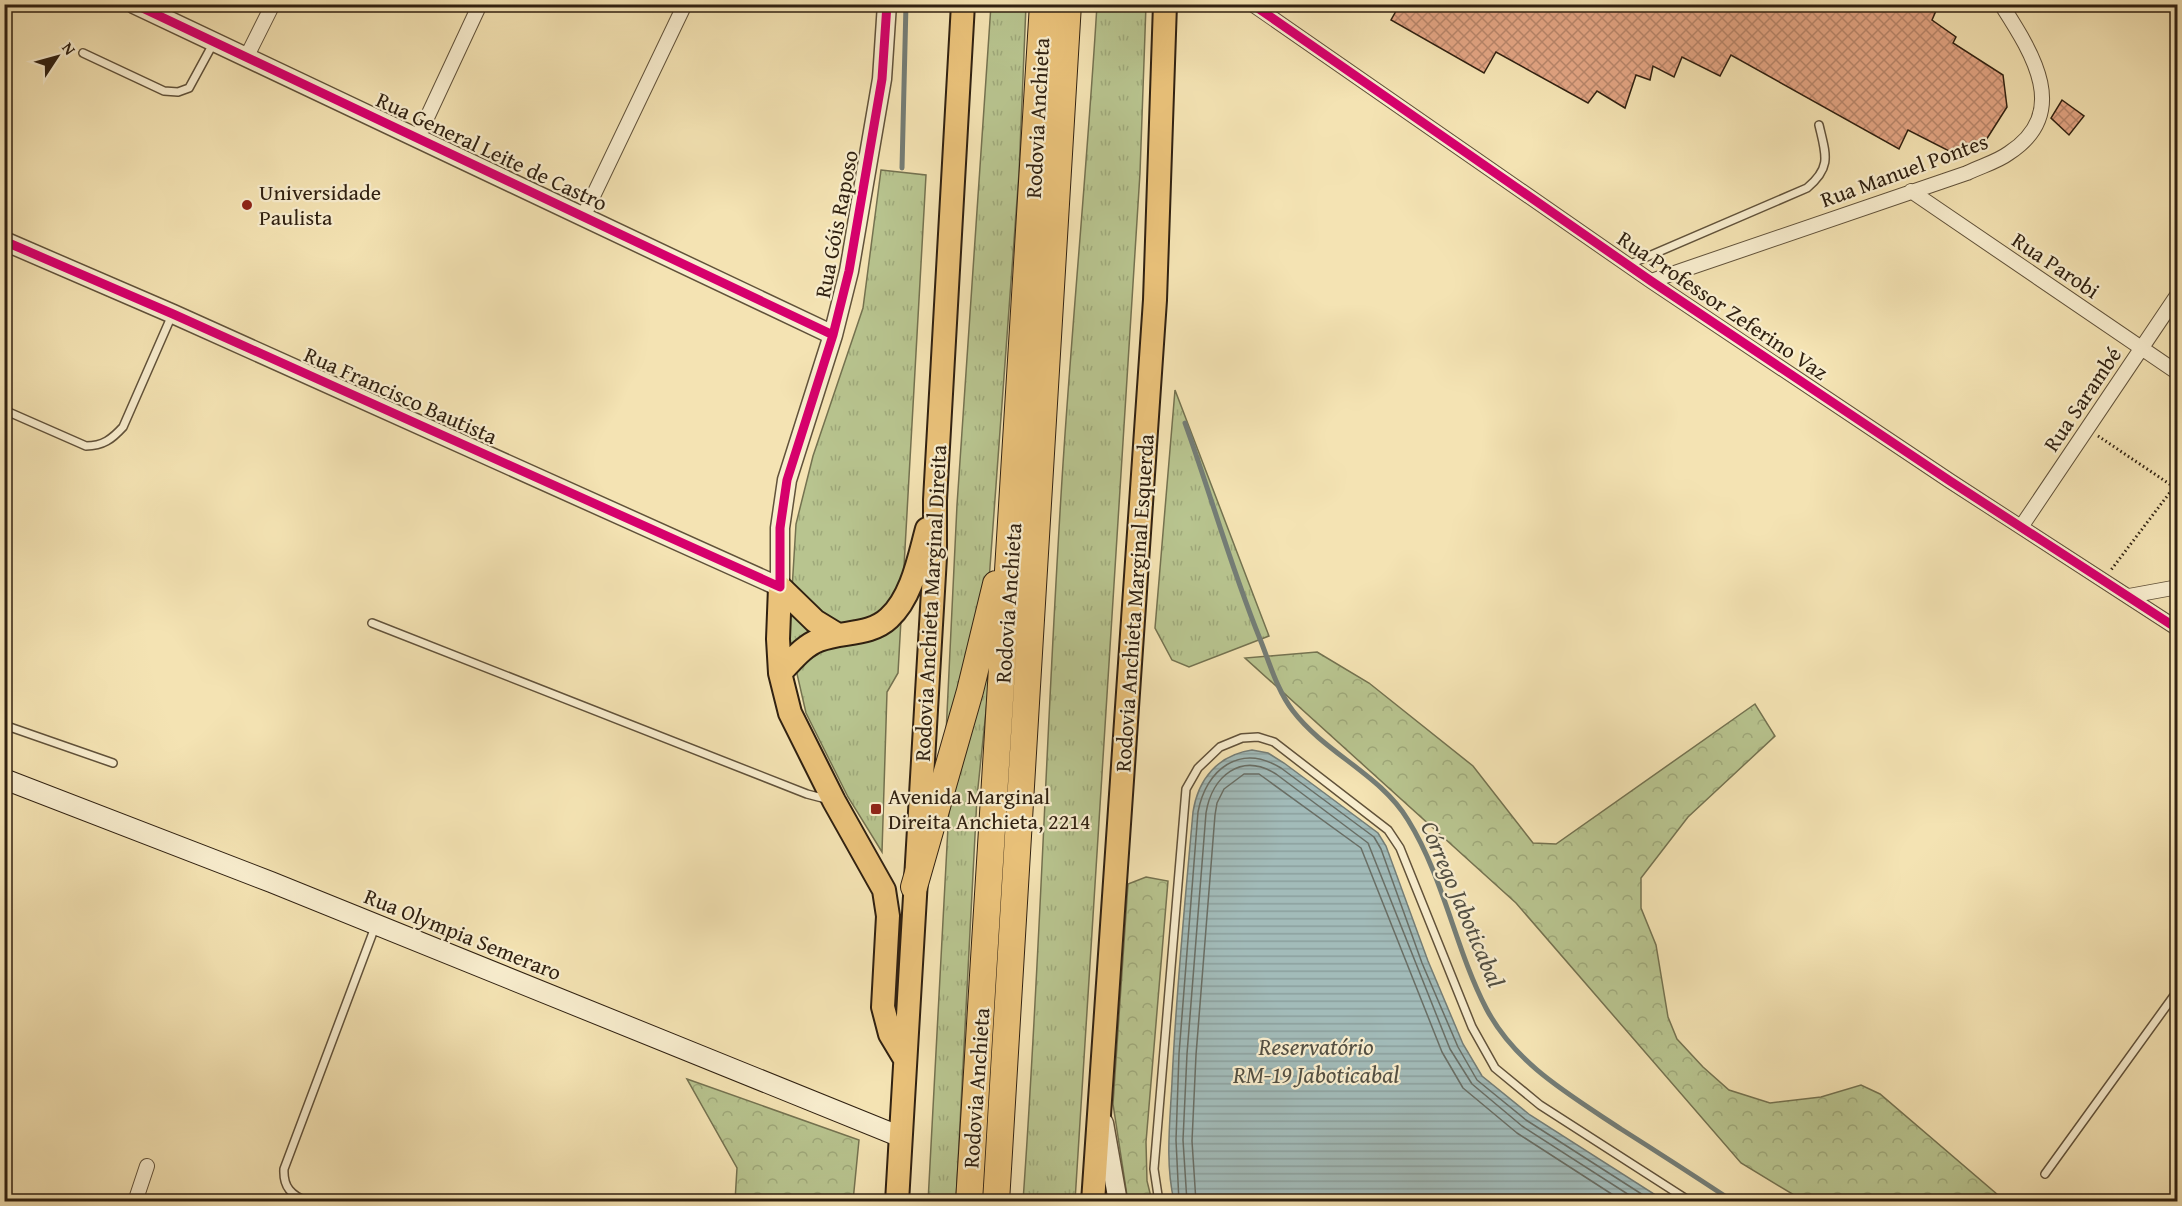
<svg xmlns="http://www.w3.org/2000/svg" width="2182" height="1206" viewBox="0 0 2182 1206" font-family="'Gentium Book Plus',serif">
<defs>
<pattern id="grass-tufts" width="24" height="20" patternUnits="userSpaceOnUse" patternTransform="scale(1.5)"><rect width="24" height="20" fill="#b8c48f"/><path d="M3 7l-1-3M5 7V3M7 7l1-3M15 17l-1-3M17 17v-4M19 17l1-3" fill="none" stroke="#9ea87a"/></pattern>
<pattern id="forest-crowns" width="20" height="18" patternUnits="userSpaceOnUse" patternTransform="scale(1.5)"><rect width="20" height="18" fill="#b8c48f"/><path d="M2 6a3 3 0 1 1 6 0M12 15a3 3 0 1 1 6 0" fill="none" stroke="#9ea87a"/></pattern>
<pattern id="water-rules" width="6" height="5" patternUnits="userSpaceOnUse" patternTransform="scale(1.5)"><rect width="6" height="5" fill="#a2bbb9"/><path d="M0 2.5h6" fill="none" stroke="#8ca09e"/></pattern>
<pattern id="building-cross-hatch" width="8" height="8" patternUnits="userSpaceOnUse" patternTransform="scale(1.5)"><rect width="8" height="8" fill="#e3a584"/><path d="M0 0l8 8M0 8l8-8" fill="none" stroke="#b8866b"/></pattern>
</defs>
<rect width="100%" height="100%" fill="#f4e3b3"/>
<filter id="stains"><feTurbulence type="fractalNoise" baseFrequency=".00333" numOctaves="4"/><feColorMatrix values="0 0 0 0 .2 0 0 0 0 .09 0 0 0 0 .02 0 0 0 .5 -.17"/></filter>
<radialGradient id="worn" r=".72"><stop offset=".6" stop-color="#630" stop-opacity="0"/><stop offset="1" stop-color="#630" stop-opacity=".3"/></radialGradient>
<path fill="url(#grass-tufts)" stroke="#747250" stroke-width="1.5" d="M991,5H1026L1019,173L988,594L945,755L957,505Z
M1097,5H1146L1140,173L1075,1201H1023C1041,951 1047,700 1064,449C1074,301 1088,153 1097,5Z
M881,170L926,175L898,673L887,692L882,852L848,797L806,713L789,639L796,524L813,456L863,308Z
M1175,390L1269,636L1189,667L1172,660L1155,628Z
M993,644L977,797L956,1201L928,1202L949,808Z"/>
<path fill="url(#forest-crowns)" stroke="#747250" stroke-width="1.5" d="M1317,652L1369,683L1473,766L1533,843L1556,844L1755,704L1775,736L1688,817L1641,878V908L1656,945L1668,1017L1677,1039L1703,1067L1729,1090L1770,1103L1821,1097L1861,1085L1880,1094L2005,1201H1804L1741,1163L1516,903L1245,658Z
M1146,877L1168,881L1146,1142L1147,1181L1152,1201L1128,1202L1113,1104L1128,884Z
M687,1079L859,1140L853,1201H735L737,1168Z"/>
<path fill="url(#water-rules)" stroke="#747d76" stroke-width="1.5" d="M1252,750L1268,753L1284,763L1378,833L1386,846L1428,961L1463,1044L1482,1076L1530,1115L1665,1201H1174C1165,1163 1170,1122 1172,1082C1176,992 1185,902 1193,812C1198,779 1218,755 1252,750Z"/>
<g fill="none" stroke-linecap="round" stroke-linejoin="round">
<path stroke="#696e65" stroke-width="1.5" d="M1179,1202L1176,1140L1179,1054L1198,812C1206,769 1240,743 1281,768L1374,837L1381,849L1422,963L1458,1047L1477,1080L1526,1120L1654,1202
M1187,1202L1183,1140L1187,1054L1206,813C1212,776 1241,752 1276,774L1368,843L1450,1049L1472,1084L1522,1126L1640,1202
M1196,1202L1192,1141L1196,1055L1215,815L1217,803L1224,789L1244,774H1259L1361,848L1442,1052L1463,1088L1517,1133L1624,1202"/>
<path stroke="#747d76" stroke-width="5" d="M902,168L906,4
M1185,423C1211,495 1231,568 1260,639C1270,664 1277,690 1293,711C1325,753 1381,775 1408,820C1444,878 1455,948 1486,1008C1515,1064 1570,1095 1621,1129C1659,1153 1696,1177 1734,1202"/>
</g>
<path fill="url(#building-cross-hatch)" stroke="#302111" stroke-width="1.5" d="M1400,4H1939L1932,20L1956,37L1953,43L2003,75L2007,107L1986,140L1949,151L1908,130L1899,149L1731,55L1720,76L1682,57L1674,77L1653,66L1650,80L1636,75L1625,108L1597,91L1588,103L1496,52L1484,73L1391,20Z
M2062,100L2084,116L2069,135L2051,118Z"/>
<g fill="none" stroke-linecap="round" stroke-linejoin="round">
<defs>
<path id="service" d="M83,53L164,91L178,92L189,88L214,42
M1628,265L1807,188C1832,167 1826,155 1819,125
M4,410L86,446C103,446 112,439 123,427L172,315
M372,623L807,794L826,799
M4,725L113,763
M2045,1174L2178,990
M308,1202C291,1195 283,1187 284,1169L375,927
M1159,1202L1154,1169L1186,789L1198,768L1220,747L1242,738L1258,737L1274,742L1388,830L1400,848L1472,1027L1495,1068L1540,1105L1691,1202"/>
<path id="minor" d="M1252,4L1651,281L1950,481L2178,629
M247,56L273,4
M418,137L480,4
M1911,191L2178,373
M584,215L685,4
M1651,281L1967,173C1981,166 1997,162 2009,153C2072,112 2031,51 2001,4
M2021,527L2178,294
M2129,596L2178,587
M135,1202L147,1166"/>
<path id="tertiary" d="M134,4L833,335
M4,241L173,314L780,587V528L787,480L833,335L849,271L882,79L887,4
M1104,1123L1118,1202"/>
<path id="secondary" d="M4,779L271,882L901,1137"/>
<path id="trunk" d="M780,587L778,639L780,673L790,713L834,801L884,890L888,916L883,1007L890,1034L905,1059
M780,587L815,621L838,635
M780,673C792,661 803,646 819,640C842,631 870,636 889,618C912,597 919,558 927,529
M897,1202L935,557V500L963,4
M1093,1202L1155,300L1165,4"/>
<path id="motorway" d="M914,887L970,691L996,584
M969,1202L1043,4
M996,1202L1068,4"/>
</defs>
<use href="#service" stroke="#61523a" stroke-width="10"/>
<use href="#minor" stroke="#61523a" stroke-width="16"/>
<use href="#tertiary" stroke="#61523a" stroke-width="21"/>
<use href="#secondary" stroke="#302111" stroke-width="22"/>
<use href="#trunk" stroke="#302111" stroke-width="26"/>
<use href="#motorway" stroke="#302111" stroke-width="28"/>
<path stroke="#302111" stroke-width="3" stroke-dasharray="1.5 3" stroke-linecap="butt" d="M2098,436L2174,487L2111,570"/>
<use href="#service" stroke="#f8edce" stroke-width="7"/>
<use href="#minor" stroke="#f8edce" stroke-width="14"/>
<use href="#tertiary" stroke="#f8edce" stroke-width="18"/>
<use href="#secondary" stroke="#f8edce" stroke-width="20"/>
<use href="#trunk" stroke="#eac27a" stroke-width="22"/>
<use href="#motorway" stroke="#eac27a" stroke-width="26"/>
<defs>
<path id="cycleway" d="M134,4L833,335
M1252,4L1651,281L1950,481L2178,629
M4,241L173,314L780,587V528L787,480L833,335L849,271L882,79L887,4"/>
</defs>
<use href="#cycleway" stroke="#f8edce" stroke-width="13"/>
<use href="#cycleway" stroke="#d6006c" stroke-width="9"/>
</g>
<g fill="#8f2418" stroke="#f8edce" stroke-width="2">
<circle cx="247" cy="205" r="6"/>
<rect x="870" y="803" width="12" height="12" rx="3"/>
</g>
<g text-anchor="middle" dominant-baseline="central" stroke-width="4.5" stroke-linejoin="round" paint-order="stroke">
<g font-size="22" fill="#302111" stroke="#f8edce">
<text transform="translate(1037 118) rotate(-87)">Rodovia Anchieta</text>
<text transform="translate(492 151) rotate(25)">Rua General Leite de Castro</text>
<text transform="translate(1904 170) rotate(-20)">Rua Manuel Pontes</text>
<text transform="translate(836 224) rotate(-79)">Rua Góis Raposo</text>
<text transform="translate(2056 265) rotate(34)">Rua Parobi</text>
<text transform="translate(1723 305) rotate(34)">Rua Professor Zeferino Vaz</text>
<text transform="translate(401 395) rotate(24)">Rua Francisco Bautista</text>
<text transform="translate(2082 399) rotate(-56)">Rua Sarambé</text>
<text transform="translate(930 603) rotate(-87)">Rodovia Anchieta Marginal Direita</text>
<text transform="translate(1008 603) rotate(-86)">Rodovia Anchieta</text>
<text transform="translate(1134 603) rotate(-86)">Rodovia Anchieta Marginal Esquerda</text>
<text transform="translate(463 934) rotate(22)">Rua Olympia Semeraro</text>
<text transform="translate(976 1088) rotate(-86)">Rodovia Anchieta</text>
</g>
<g font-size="22" fill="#302111" stroke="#f8edce" text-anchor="start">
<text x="259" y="192">Universidade<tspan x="259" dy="25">Paulista</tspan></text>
<text x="888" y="796">Avenida Marginal<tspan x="888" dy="25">Direita Anchieta, 2214</tspan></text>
</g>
<g font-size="24" font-style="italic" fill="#524f43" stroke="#f8edce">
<text transform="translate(1463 904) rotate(67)">Córrego Jaboticabal</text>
<text x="1316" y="1046">Reservatório<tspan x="1316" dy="28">RM-19 Jaboticabal</tspan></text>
</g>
</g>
<rect width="2182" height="1206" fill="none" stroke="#f4e3b3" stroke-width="24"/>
<rect x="6" y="6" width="2170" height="1194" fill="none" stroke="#302111" stroke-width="3"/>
<rect x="12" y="12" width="2158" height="1182" fill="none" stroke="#302111" stroke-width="1.5"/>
<g transform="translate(57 57) rotate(54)" stroke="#f8edce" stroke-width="4.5" paint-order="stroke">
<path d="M0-4.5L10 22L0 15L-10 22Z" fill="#302111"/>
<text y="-9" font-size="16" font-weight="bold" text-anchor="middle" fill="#302111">N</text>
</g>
<rect width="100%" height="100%" filter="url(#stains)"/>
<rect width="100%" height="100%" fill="url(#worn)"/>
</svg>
